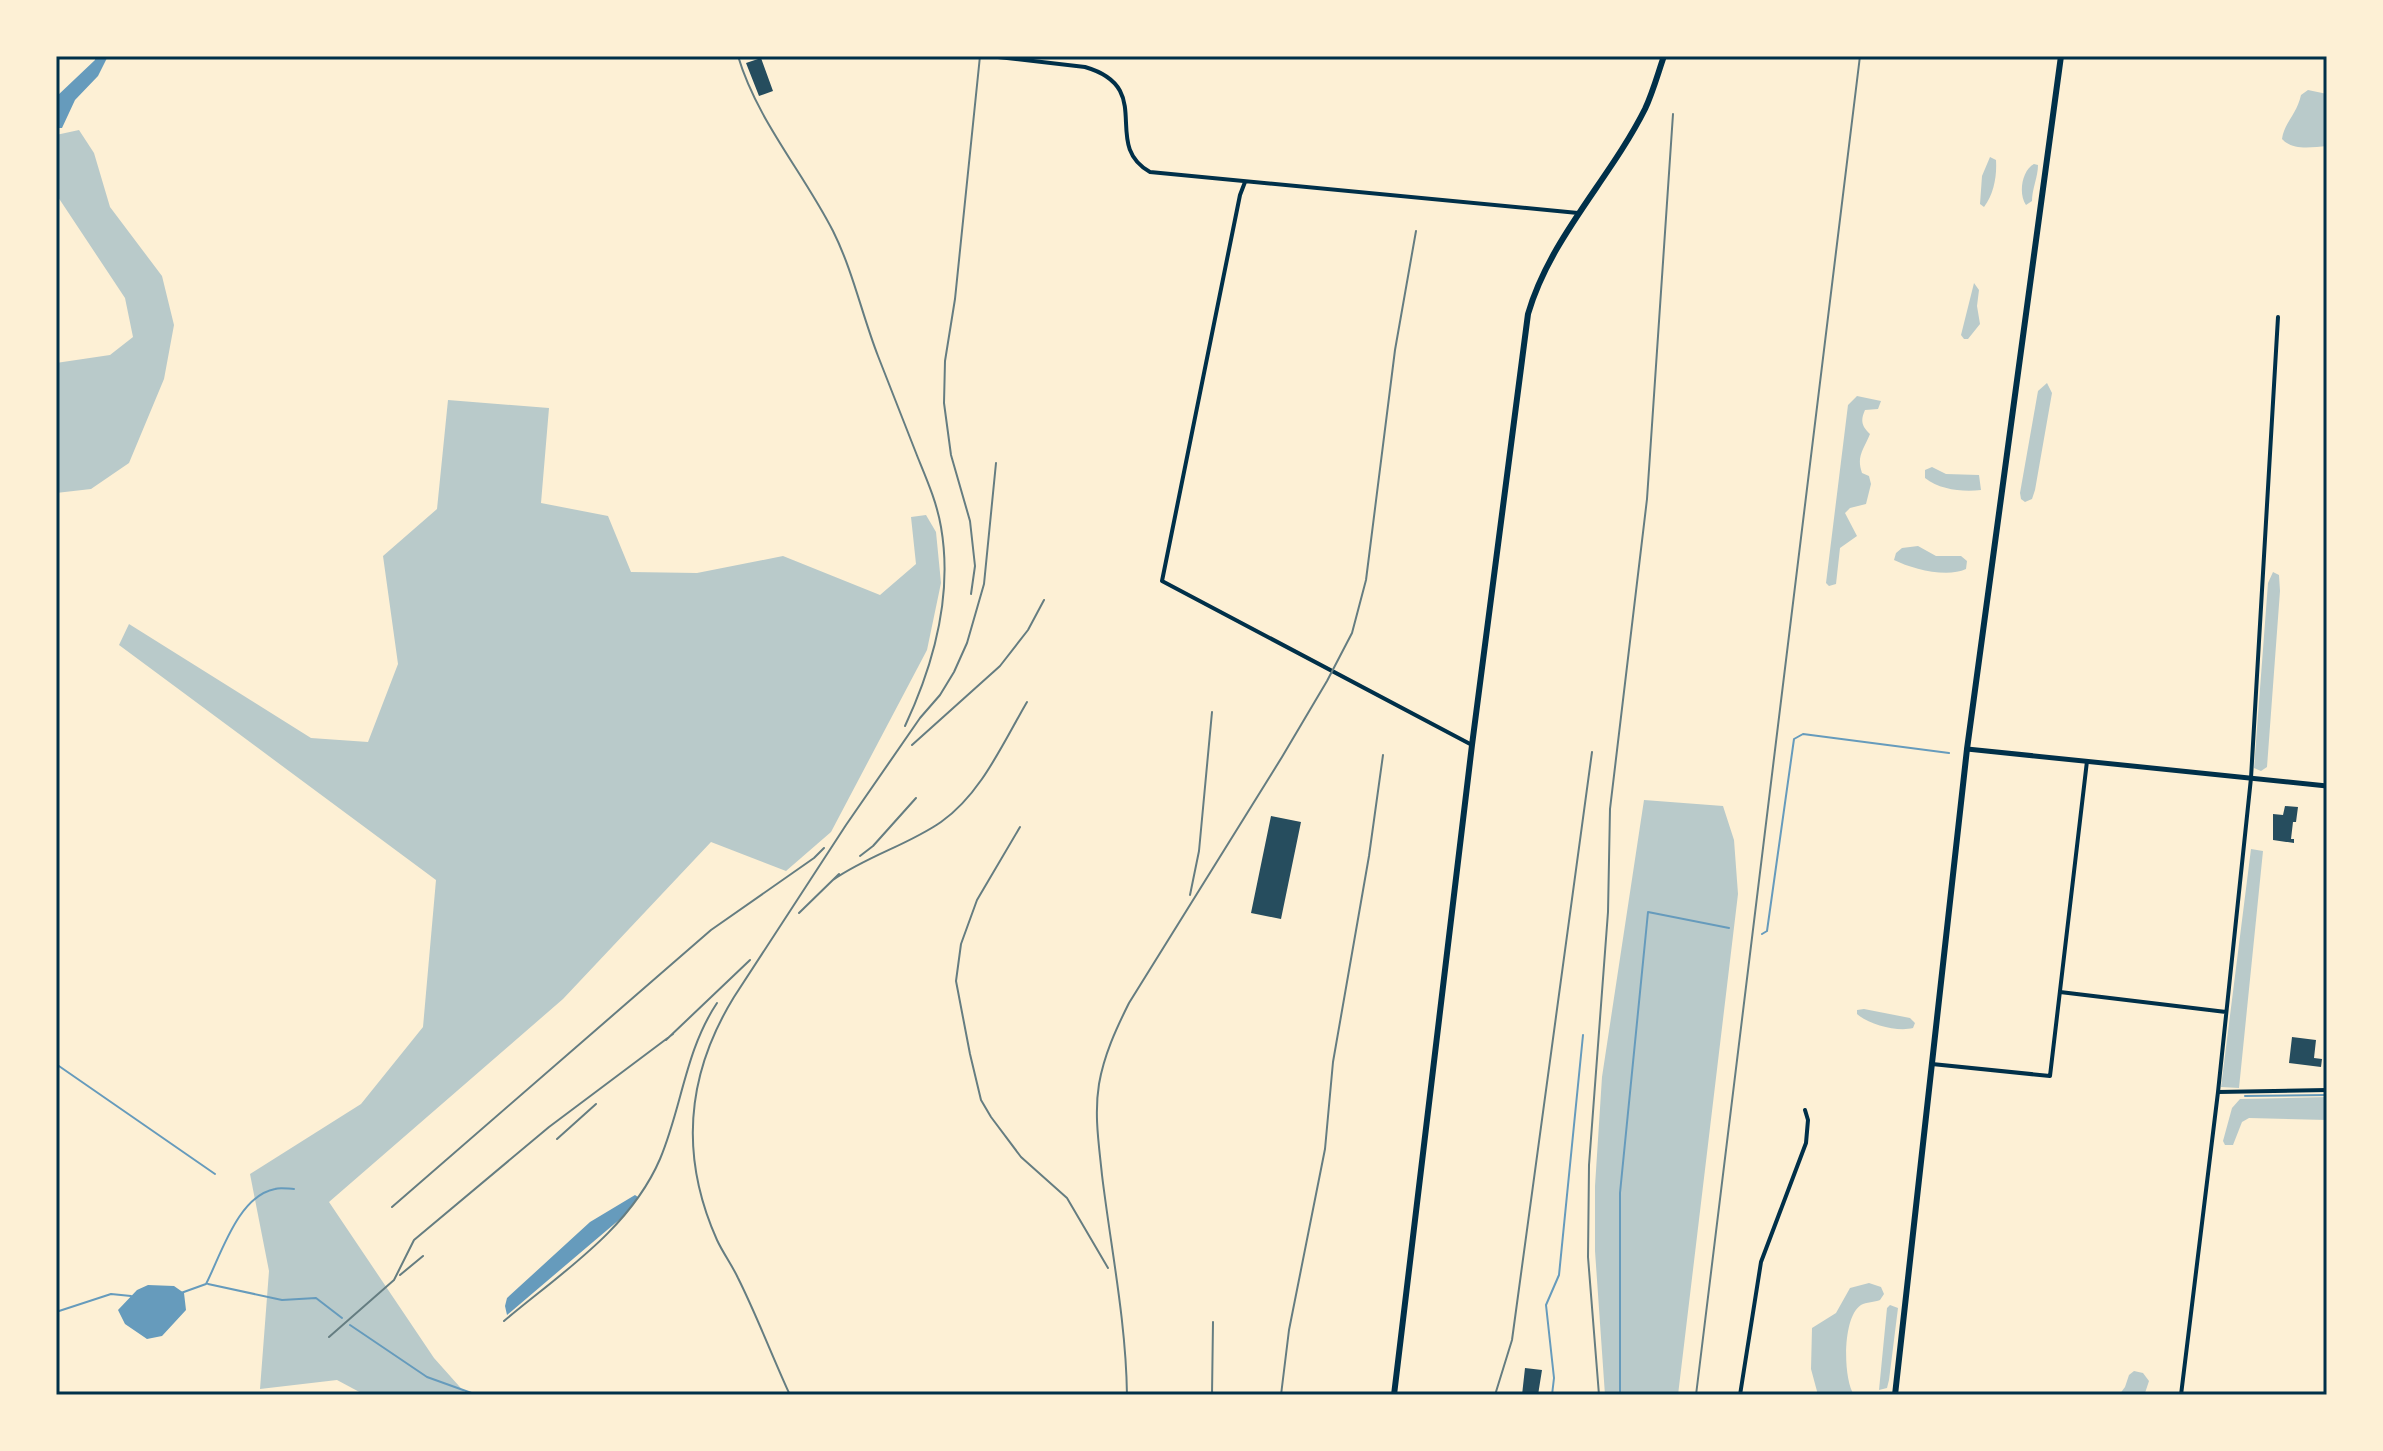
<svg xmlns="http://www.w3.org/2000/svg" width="2383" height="1451" viewBox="0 0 2383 1451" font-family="Arial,sans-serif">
<rect width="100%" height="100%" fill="#fdf0d5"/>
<path fill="#b9caca" d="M2308,90L2327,94V146C2312,147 2293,151 2282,139C2284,123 2297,114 2301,95Z
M79,130L94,153L110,207L162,276L174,325L164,379L129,463L91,489L56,493V363L110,355L133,337L125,298L56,194V135Z
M1990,157L1996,160C1997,176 1994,194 1984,207L1980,204L1982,176Z
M2034,164L2038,165C2038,177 2032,189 2032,201L2026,205C2018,194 2022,170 2034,164Z
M1974,283L1979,290L1977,306L1980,324L1968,339H1964L1961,335Z
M2047,383L2052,393L2035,490L2032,499L2025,502L2021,499L2020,493L2038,391Z
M1857,396L1881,401L1878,409L1865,410C1860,421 1862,426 1870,434C1864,449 1856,456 1862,473L1869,476L1871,484L1866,504L1850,508L1845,513L1857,536L1840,548L1836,584L1829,586L1826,583L1848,405Z
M448,400L549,408L541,503L608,516L631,572L697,573L783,556L880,595L916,564L911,517L926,515L936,532L941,583L927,650L831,832L786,871L711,842L563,999L329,1202L434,1358L467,1395H365L337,1380L260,1389L269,1271L250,1174L361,1104L423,1027L436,880L119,645L129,624L311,738L368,742L398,664L383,556L437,509Z
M1932,467L1946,474L1979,475L1981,490C1963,492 1940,490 1925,478V470Z
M1918,546L1936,556H1961L1967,561L1966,569C1947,578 1912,569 1894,560L1896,553L1902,548Z
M2273,572L2279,575L2280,591L2267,767L2261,771L2254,768L2268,583Z
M1644,800L1723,806L1734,840L1738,894L1678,1395H1605L1595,1251V1186L1602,1077Z
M2251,849L2263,851L2239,1088L2221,1087Z
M1864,1009L1910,1018L1915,1023L1913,1028C1898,1032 1869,1025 1857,1014V1010Z
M2327,1097V1120L2249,1118L2242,1122L2233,1145H2225L2223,1141L2232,1108L2240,1099Z
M1869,1283L1881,1287L1884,1294L1880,1300C1875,1302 1866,1302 1861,1305C1842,1317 1843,1379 1854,1395H1818L1811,1369L1812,1328L1836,1313L1850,1288Z
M1890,1305L1898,1308L1889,1380L1887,1388L1879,1390L1887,1308Z
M2134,1371L2143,1373L2149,1381L2145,1393L2119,1395L2125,1387L2129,1375Z"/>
<path fill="#669bbc" d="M95,56H108L98,76L75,100L62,128H56V97L95,60Z
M635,1195L638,1197L626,1214L507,1315L505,1306L507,1298L590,1222Z
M148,1285L174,1286L184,1293L186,1310L162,1336L147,1339L125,1324L118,1310L137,1290Z"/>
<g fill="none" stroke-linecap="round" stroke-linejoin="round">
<path stroke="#669bbc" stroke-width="2" d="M1762,934L1767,931L1794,739L1803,734L1949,753
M56,1064L215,1174
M2245,1096L2327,1095
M208,1284L282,1300L316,1298L342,1318
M181,1293L206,1284C221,1255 238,1196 275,1189C280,1187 289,1189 294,1189
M56,1312L111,1294L131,1296
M350,1325L427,1377L477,1395
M1552,1395L1554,1378L1546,1305L1559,1275L1583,1035
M1620,1395V1193L1648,912L1729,928"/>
</g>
<path fill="#264d5e" d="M761,58L773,91L759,96L746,63Z
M2285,806L2298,807L2296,822H2293L2291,839H2294V843L2273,840V814L2283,815Z
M1271,816L1301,822L1281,919L1251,913Z
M2292,1037L2316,1040L2314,1058L2322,1059L2321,1067L2289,1063Z
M1525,1368L1542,1370L1538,1395H1522Z"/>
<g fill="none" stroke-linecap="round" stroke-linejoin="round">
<path stroke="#003049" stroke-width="4" d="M989,56L1085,67C1157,88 1100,144 1150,172L1578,213
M1245,182L1240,195L1162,581L1472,745
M2060,992L2226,1012
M1932,1064L2050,1076L2087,761
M2218,1092L2327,1090
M1740,1395L1761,1262L1806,1143L1808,1120L1805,1110
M2181,1395L2218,1092L2251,778L2278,317"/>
<path stroke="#003049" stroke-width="5" d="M1967,749L2327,786"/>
<path stroke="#003049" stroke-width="6" d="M1394,1395L1472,745L1528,314C1550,238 1610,179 1645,109C1653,92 1658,73 1664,56"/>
<path stroke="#003049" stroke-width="6" d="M1895,1395L1967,749L2061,56"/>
<path stroke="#657d81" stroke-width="2" d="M738,56C757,120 803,172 833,231C853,271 862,315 878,356C891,390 905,424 918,458C927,480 937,503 941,527C953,596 934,664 905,726
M971,594L975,566L970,521L951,455L944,403L945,361L955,299L980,56
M912,745L1000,666L1028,630L1044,600
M1020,827L977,900L961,944L956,981L970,1054L981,1100L991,1117L1021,1157L1067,1198L1108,1268
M860,856L873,846L916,798
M833,880C867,856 908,845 941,822C981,794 1003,743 1027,702
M1190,895L1199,851L1212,712
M799,913L839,874
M666,1040L750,960
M557,1139L596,1104
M392,1207L711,930L814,858L824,848
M400,1275L423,1256
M504,1321C561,1273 630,1229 660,1159C682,1107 685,1051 717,1003
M329,1337L394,1280L414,1240L549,1127L673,1034
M790,1395C772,1356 757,1316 738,1278C732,1265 723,1253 717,1240C679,1155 686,1075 734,997L846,825L920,718L940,695L954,672L967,643L984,584L996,463
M1127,1395C1126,1321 1111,1249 1102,1175C1099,1145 1094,1115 1099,1084C1104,1055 1116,1029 1129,1003L1282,757L1327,681L1352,633L1366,580L1395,350L1416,231
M1212,1395L1213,1322
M1281,1395L1289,1330L1325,1149L1333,1062L1369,856L1383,755
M1495,1395L1512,1340L1592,752
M1599,1395L1588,1257L1589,1165L1608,912L1610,809L1647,499L1673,114
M1696,1395L1860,56"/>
</g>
<rect width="2383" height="1451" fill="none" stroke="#fdf0d5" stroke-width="116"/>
<rect x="58" y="58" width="2267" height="1335" fill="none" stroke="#003049" stroke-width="3"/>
</svg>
